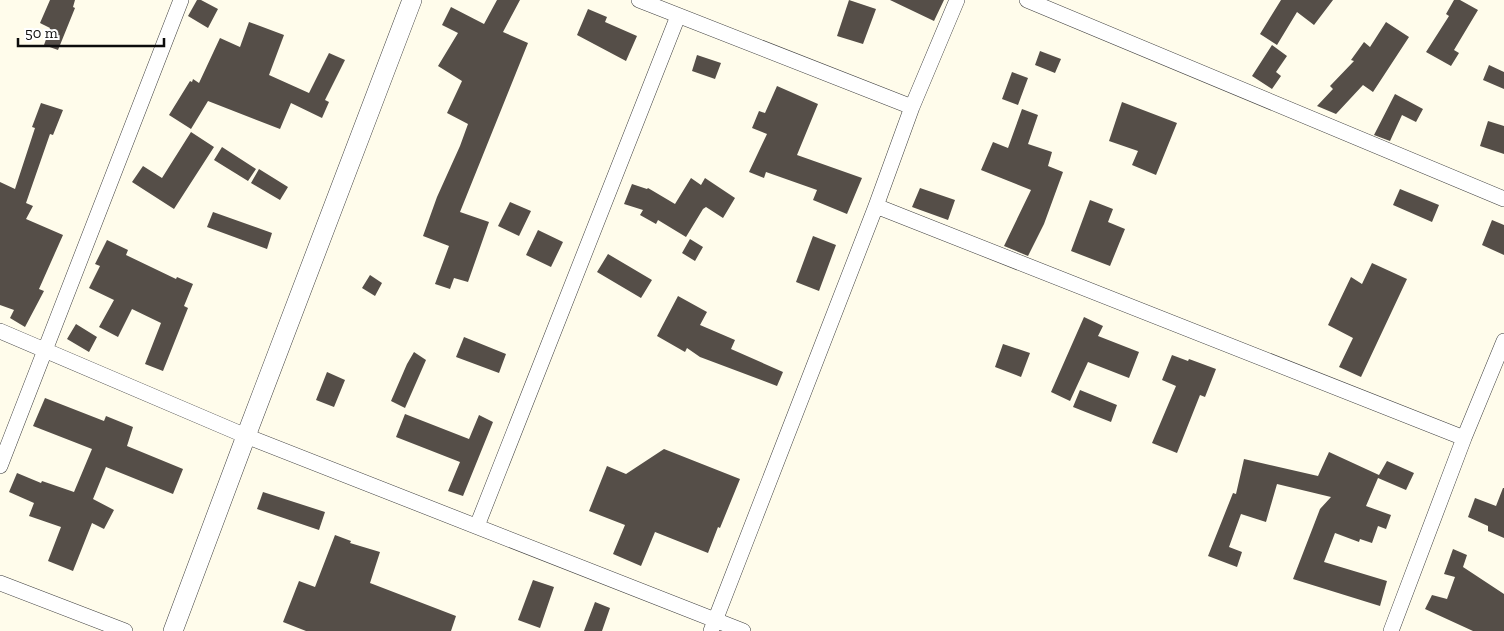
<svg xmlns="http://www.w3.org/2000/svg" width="1504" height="631" viewBox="0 0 1504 631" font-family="'Zilla Slab',serif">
<rect width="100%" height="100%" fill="#fffceb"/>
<path fill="#554e48" d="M50,0H75L73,7L75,8L58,50L44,45L50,28L40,23Z
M197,0H201L218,9L208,28L188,16Z
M497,0H520L503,32L528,43L460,212L489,222L468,282L454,278L450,289L435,284L449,246L423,236L437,197L460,146L468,124L447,113L462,81L438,66L458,33L442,25L451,7L484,24Z
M849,0L876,9L863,44L837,36Z
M890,0H944L934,21Z
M1281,0H1333L1314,25L1297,12L1277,45L1260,34Z
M1454,0H1460L1478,10L1454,50L1459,53L1451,66L1426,52L1449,16L1446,14Z
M588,9L607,17L605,22L637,36L626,61L577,35Z
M249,22L284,35L269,75L309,93L329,53L345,60L325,100L329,102L322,118L291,103L280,129L208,101L191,129L169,115L190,81L192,82L193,79L199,83L220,38L240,47Z
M1386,22L1409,37L1373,92L1363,85L1336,114L1317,106L1333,89L1330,86L1354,61L1351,60L1364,42L1370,47Z
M1272,45L1287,56L1276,72L1281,76L1272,89L1252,76Z
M1040,51L1061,59L1055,73L1035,65Z
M697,55L721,63L715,79L692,71Z
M1489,65L1504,72V89L1483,80Z
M1012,72L1028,78L1018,105L1002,99Z
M777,86L818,104L797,155L862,178L847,214L813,200L817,190L766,172L764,178L749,172L767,134L752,128L759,111L765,113Z
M1395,94L1423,109L1416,122L1402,115L1390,141L1374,135Z
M1122,102L1177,123L1156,175L1132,165L1138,151L1109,141Z
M41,103L63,110L53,135L50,134L26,203L33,206L26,219L63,235L39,289L44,291L25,327L10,318L14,310L0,305V182L15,189L35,128L32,127Z
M1022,109L1038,115L1028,144L1052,152L1048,166L1063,172L1044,224L1028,256L1004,246L1031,190L981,170L993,142L1008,148Z
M1488,121L1504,126V154L1480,146Z
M191,132L214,147L174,209L132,182L143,166L162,178Z
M222,147L256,169L248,181L214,160Z
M259,169L288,187L280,200L251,183Z
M691,178L701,185L705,178L735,198L723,218L706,207L703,209L686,237L658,220L656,224L640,215L643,210L624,204L632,184L647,189L648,188L675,204Z
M920,188L955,200L948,220L912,207Z
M1400,189L1439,205L1432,222L1393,205Z
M1090,200L1113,209L1108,222L1125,229L1110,266L1071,251Z
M510,202L531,211L519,236L498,226Z
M213,212L272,233L267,249L207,227Z
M1492,220L1504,225V255L1482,245Z
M538,230L563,242L551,267L526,255Z
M813,236L836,245L819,291L796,282Z
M690,239L703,247L695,261L682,253Z
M107,240L128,250L126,255L176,279L177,277L193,284L184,306L188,308L163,371L145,364L161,323L132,309L118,337L99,327L114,300L89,288L100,266L95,264Z
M608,254L652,280L641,298L597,272Z
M1372,263L1407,279L1361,377L1339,367L1353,338L1328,325L1351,277L1362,284Z
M370,275L382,283L375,296L362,288Z
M678,296L707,312L700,325L735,340L731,349L783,372L777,386L700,357L687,348L685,352L657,336Z
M1084,317L1103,326L1098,336L1139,352L1129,378L1088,362L1070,401L1051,392Z
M76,324L97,337L89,352L67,339Z
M464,337L506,354L499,373L456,357Z
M1003,344L1030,353L1021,377L995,367Z
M414,352L426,360L405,408L391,401L407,364Z
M1172,355L1188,361L1189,359L1216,369L1205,397L1200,395L1177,453L1152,443L1176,386L1162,380Z
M327,372L345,380L334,407L316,400Z
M1080,390L1117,405L1111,422L1073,407Z
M45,398L104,421L106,416L133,427L127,446L183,469L173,494L106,467L93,499L114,510L104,529L92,523L73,571L48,561L61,527L29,516L34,503L9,492L17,473L41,483L42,481L74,492L92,449L33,426Z
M405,414L469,439L479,415L493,422L463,496L448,491L460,462L396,437Z
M664,449L740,479L720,528L718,527L708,553L655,532L641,566L613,554L625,525L589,511L607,466L626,474Z
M1329,452L1379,475L1387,461L1414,473L1406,490L1378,478L1366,506L1391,515L1386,529L1378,526L1372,543L1360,539L1359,542L1335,533L1324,562L1387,581L1380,606L1293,579L1320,509L1331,497L1277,484L1266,522L1241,514L1229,547L1242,552L1237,567L1208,556L1233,493L1236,494L1244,459L1318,476Z
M1503,488H1504V538L1488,531V526L1468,517L1475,498L1496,506Z
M263,492L325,512L319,530L257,509Z
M335,535L351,541L350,543L380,552L370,583L456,616L451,631H306L283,622L299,581L315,587Z
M1453,549L1467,555L1463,567L1504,594V631H1473L1425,609L1432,595L1447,599L1455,577L1444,574Z
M533,580L554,587L540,628L518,620Z
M595,602L610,608L602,631H584Z"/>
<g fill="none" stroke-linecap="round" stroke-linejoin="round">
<defs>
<path id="minor" d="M639,0L912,107L876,206L711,631
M1027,0L1504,199
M912,107L957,0
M876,206L1464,438
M0,331L246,436L743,631
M0,466L181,0
M477,526L678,16
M0,583L125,631
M1391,631L1464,438L1504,341"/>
<path id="tertiary" d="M173,631L246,436L412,0"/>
</defs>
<use href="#minor" stroke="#3f3f3f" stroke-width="16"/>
<use href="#tertiary" stroke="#3f3f3f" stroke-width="20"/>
<use href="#minor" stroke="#fff" stroke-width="15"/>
<use href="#tertiary" stroke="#fff" stroke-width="19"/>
</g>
<path d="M18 38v8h146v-8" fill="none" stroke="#0c0c0c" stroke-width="2.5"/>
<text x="25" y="38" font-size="15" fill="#0c0c0c" stroke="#ffffff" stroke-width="4" paint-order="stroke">50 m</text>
</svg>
